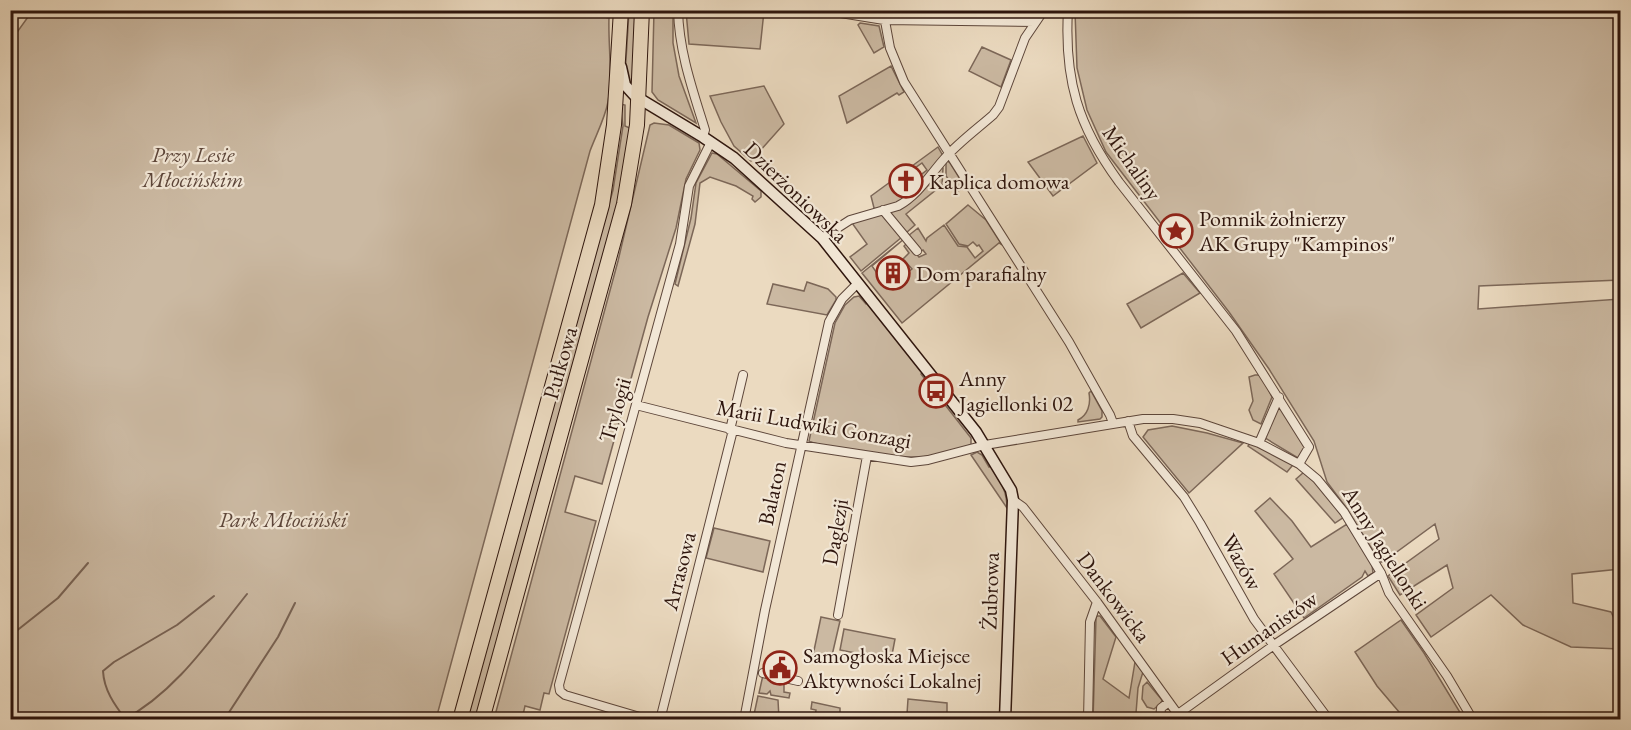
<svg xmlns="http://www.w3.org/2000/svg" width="1631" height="730" viewBox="0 0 1631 730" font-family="'EB Garamond',serif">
<rect width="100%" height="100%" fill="#ebdac0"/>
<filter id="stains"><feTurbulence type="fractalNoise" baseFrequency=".00333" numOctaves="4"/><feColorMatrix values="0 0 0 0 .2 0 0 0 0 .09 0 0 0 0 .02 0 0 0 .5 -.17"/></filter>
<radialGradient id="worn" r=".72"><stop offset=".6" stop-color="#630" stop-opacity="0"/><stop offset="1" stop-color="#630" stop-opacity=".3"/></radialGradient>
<path fill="#cbb9a2" stroke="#7c6758" stroke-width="1.5" d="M33,10H570L609,18C608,45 613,74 608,102C605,118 596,135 590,151L436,719H11L10,42Z
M629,11H637L632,87L625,76Z
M654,11H673V43L679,76L696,123L658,100L652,92Z
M686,11H764L760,49L689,44Z
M1075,11H1620V280L1479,286L1478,309L1620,299V569L1572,574L1573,603L1611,612L1620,631V649L1571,647L1523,625L1491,595L1431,637L1416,615L1453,588L1447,565L1400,595L1388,576L1439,539L1435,524L1383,562H1380L1345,506L1327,482L1314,441L1269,369L1229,312L1106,152L1087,110L1077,68Z
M860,23L879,26L884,47L874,53L858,25Z
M982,47L1011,60L1001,87L969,71Z
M891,66L904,92L899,95L897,93L847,123L839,96Z
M764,86L784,124L751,161L734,146L721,122L710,96Z
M620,104L625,105V126L632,129L625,180L477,719L465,720L613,190L623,126Z
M654,123L669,125L699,143L700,150L686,179L676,228L648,317L602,484L575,476L565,512L596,521L549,694L544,693L540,710L525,706L522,719H494L618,261L650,125Z
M1083,136L1097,163L1053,196L1028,162Z
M938,147L943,156L919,187L914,180L927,170L922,163L898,180L904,189L911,184L916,190L900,202L876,209L874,208L871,196Z
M712,153L717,154L761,191V197L755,202L752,199L753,196L736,186L710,177L700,183L695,224L678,286L675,284L691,218L696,183Z
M946,160L950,163L965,187L958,191L946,176Z
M941,166L943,168L942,185L906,214L915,225L906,233L888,211L900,207Z
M968,205L986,220L1002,245L999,243L902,323L862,273L904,239L872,266L887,288L898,283L897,281L912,269L903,259L909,253L904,246L907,243L919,257L926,254L923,250L921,251L908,236L918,228L926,241L927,238L944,225L958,246L967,247L975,258L983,251L979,245L977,246L973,242L968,246L959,244L946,224Z
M881,214L902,237L861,271L850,257L867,244L852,223Z
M1183,273L1200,293L1141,328L1127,304Z
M807,282L828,289L836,297V300L827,315L767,304L773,284L804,291Z
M859,296L866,304L868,302L923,372L921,374L971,438V445C954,449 937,457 921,457C901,458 826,449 809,441L835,323L845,305L854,297Z
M1255,375H1261L1272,397L1261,424L1253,420L1249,410L1253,401L1249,377Z
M1091,391L1102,411V417L1100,419L1078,422V420C1088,415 1091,404 1089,393Z
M1280,405L1305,445V450L1298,458L1265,438L1267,429Z
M1172,426L1207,433L1243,443L1189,493L1143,437L1148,430Z
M1250,443L1292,463V466L1287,472L1248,446Z
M977,452L982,455L989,467L992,466C1000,480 1007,491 1007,508L971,455Z
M1304,472L1317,484L1344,517L1335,523L1296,479Z
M1270,498L1292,521L1311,547L1347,524L1372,565L1373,573L1368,576L1365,571L1362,577L1304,618L1274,574L1293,559L1255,511Z
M714,528L770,541L763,572L706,558Z
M1097,616H1100L1116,637L1103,679L1129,698L1135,662L1143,672L1138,688L1136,713L1141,719L1093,720L1096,618Z
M821,617L840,621L830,664L812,660Z
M1401,620L1424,653L1464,719H1405L1377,686L1355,652Z
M844,629L895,639L891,660L840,650Z
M763,675L782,680L784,683V692L790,693L789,698L771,695L770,691L767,694L759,693Z
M1147,682L1162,700L1161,703L1154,709L1147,707L1142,699L1143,686Z
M758,696L778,700L779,719H753Z
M908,699L947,703V719H906L908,714H907Z
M812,702L840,708V719L815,716L816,710L811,709Z"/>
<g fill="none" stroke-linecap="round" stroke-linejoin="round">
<path stroke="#796354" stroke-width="2" d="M10,636L58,598L88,563
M123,720C175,693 211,639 247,594
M126,720C114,704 104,690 103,671L114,662L177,625L214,596
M224,720L278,637L295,603"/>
<defs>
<path id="street" d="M678,10C679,52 693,91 705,130L703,137
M822,10L884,20L1035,22
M883,10L890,48L904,82L1069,342L1110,415L1113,423
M1068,10C1064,80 1078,126 1119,182L1236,331L1309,447L1299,464
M883,210L917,251
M822,238L850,220L898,206C918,195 929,176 944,159C958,143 977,129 993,115L999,107L1025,38L1044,10
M636,405L786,443L911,462L928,460L985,445L1143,419H1173L1200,423L1259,443L1299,464L1317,479L1344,512L1381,573L1389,593L1447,676L1473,720
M1128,421L1133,436L1184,497L1200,523L1254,619L1329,720
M730,430L743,375
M1259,443L1279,397
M1013,500L1023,507L1097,602L1182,720
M838,615L867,456
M763,673L798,681
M1178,714L1274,645L1381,573
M650,720L565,695L560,691L559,685L680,244L689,186L711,142
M660,720L733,430
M744,720L765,610L829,322L842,299L858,283
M1088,720L1090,622L1097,602
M1160,720L1161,708L1169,702"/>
<path id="secondary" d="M621,67L625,85L635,96L703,137L734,158L822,238L976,432L1011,490L1013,500L1005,720"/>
<path id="highway" d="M460,720L602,205L614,125L621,10
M482,720L624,204L637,125L642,10"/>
</defs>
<use href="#street" stroke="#5d463a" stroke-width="10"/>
<use href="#secondary" stroke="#2e150d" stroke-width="13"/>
<use href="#highway" stroke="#2e150d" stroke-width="16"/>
<use href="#street" stroke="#f2e7d6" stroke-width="8"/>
<use href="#secondary" stroke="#f2e7d6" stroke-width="10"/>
<use href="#highway" stroke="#ebdac0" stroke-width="14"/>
</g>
<defs>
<symbol id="church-ring" viewBox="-11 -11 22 22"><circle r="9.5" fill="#f2e7d6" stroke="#8f2418" stroke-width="1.5"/><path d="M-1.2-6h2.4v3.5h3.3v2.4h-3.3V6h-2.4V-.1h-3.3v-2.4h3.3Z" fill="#8f2418"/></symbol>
<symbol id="sight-ring" viewBox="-11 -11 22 22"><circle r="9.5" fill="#f2e7d6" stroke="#8f2418" stroke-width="1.5"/><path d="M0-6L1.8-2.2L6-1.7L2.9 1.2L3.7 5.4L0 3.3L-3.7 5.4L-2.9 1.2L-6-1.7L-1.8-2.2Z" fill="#8f2418"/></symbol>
<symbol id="building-ring" viewBox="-11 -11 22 22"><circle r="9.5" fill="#f2e7d6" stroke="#8f2418" stroke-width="1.5"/><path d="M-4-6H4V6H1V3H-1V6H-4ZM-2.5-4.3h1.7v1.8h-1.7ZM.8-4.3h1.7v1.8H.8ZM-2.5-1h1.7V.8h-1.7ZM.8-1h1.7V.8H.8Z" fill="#8f2418"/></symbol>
<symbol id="bus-ring" viewBox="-11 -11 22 22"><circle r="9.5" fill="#f2e7d6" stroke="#8f2418" stroke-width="1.5"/><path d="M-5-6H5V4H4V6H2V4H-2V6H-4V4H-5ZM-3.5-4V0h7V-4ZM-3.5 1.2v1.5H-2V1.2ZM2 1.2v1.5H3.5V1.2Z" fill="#8f2418"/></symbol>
<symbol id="civic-ring" viewBox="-11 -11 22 22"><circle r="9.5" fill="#f2e7d6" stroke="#8f2418" stroke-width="1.5"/><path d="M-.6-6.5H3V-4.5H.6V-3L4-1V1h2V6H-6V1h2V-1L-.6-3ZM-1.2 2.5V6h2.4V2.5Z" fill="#8f2418"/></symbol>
</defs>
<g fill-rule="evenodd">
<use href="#church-ring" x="887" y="162" width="38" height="38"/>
<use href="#sight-ring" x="1157" y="212" width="38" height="38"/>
<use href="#building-ring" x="874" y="254" width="38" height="38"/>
<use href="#bus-ring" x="917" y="372" width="38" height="38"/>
<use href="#civic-ring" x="761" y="649" width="38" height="38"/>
</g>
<g text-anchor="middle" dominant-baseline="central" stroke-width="4.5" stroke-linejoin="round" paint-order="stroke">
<g font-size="22" font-style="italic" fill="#5d463a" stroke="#f2e7d6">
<text x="193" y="154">Przy Lesie<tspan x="193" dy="25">Młocińskim</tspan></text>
<text x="283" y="519">Park Młociński</text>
</g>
<g font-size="22" fill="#2e150d" stroke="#f2e7d6">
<text transform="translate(1132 163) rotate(55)">Michaliny</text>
<text transform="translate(796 192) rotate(44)">Dzierżoniowska</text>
<text transform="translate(560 363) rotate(-74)">Pułkowa</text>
<text transform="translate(615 410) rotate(-74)">Trylogii</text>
<text transform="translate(814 424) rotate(10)">Marii Ludwiki Gonzagi</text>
<text transform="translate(772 493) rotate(-78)">Balaton</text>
<text transform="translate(835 532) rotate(-80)">Daglezji</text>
<text transform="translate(1385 548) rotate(58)">Anny Jagiellonki</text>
<text transform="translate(1242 562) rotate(61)">Wazów</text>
<text transform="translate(679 571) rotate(-76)">Arrasowa</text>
<text transform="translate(990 591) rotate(-88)">Żubrowa</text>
<text transform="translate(1114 597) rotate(53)">Dankowicka</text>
<text transform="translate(1269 628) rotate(-35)">Humanistów</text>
</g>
<g font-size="22" fill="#2e150d" stroke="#f2e7d6" text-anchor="start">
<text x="929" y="181">Kaplica domowa</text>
<text x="1199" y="218">Pomnik żołnierzy<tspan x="1199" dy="25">AK Grupy "Kampinos"</tspan></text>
<text x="916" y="273">Dom parafialny</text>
<text x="959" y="378">Anny<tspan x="959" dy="25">Jagiellonki 02</tspan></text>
<text x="803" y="655">Samogłoska Miejsce<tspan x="803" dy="25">Aktywności Lokalnej</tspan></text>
</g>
</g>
<rect width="1631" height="730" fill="none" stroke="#ebdac0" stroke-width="36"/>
<rect x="12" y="12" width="1607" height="706" fill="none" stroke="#2e150d" stroke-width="3"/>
<rect x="18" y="18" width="1595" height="694" fill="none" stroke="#2e150d" stroke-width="1.5"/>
<rect width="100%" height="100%" filter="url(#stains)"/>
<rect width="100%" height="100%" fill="url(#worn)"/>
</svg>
